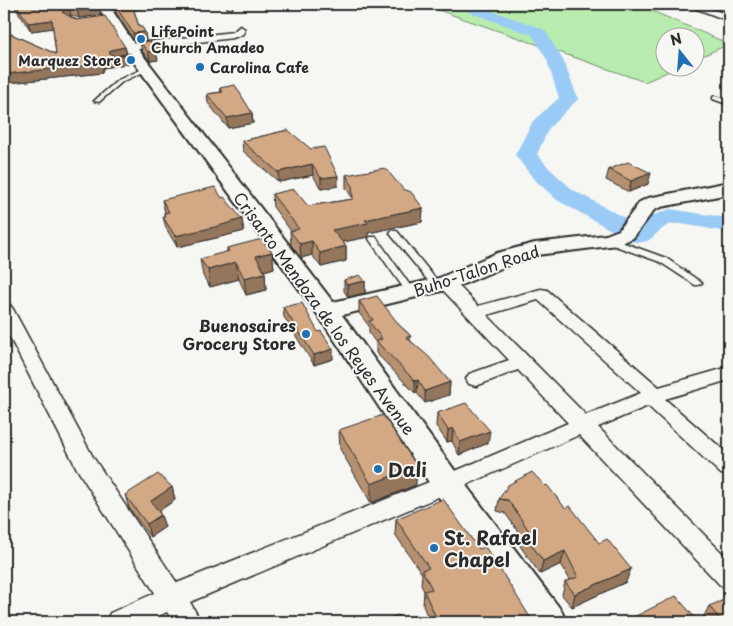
<svg xmlns="http://www.w3.org/2000/svg" width="733" height="626" viewBox="0 0 733 626" font-family="'Playpen Sans',sans-serif">
<rect width="100%" height="100%" fill="#f6f6f2"/>
<filter id="ink" filterUnits="userSpaceOnUse"><feTurbulence type="fractalNoise" baseFrequency=".02" numOctaves="2"/><feDisplacementMap in="SourceGraphic" scale="10" xChannelSelector="R" yChannelSelector="G"/><feConvolveMatrix kernelMatrix="1 2 1 2 8 2 1 2 1" color-interpolation-filters="sRGB"/></filter>
<g filter="url(#ink)">
<path fill="#b8ecae" stroke="#728c6c" d="M421,4H636L729,44L696,59V38H666V68H676L645,82Z"/>
<g fill="none" stroke-linecap="round" stroke-linejoin="round">
<path fill="#9acbf6" fill-rule="evenodd" d="M453,4H473L543,29L546,32L563,60L578,99L549,128L537,154L549,168L573,190L638,225L644,219L670,209L729,218V232C717,231 681,222 672,224C653,230 654,247 631,241L557,200L533,178L515,155L533,121L559,98L547,60L532,35L455,7Z"/>
<defs>
<path id="lane" d="M151,4H160L107,13L105,12Z
M227,4H231L232,8H228Z
M145,68L150,69L122,82L99,102L94,101L118,80Z
M715,96L729,101V105L713,99V97Z
M391,231H397L439,283L440,285L439,287H433L391,235L390,233Z
M370,237H376L414,291L413,293H407L369,239Z
M607,239H613L666,258L702,283L698,285H695L660,262L607,243L606,241Z"/>
<path id="street" d="M684,4H696L729,15V21Z
M240,26L245,29L243,34L233,38L130,50L125,47L130,44L233,32Z
M446,278L452,279L478,306L541,289L547,290L659,387L729,367V380L665,399L729,455V476L721,474L648,406L598,427L729,560V588L720,585L579,435L455,490L190,602L201,622H173L167,612L146,622H106L110,613L155,593L77,469L4,326V304L10,305L13,309L93,457L177,583L439,478L568,423L518,370L476,386L469,384L466,379L469,374L509,360L440,287L438,283L440,279ZM538,300L641,393L586,415L487,315Z"/>
<path id="secondary" d="M96,4H108L135,45L333,302L439,278L497,253L535,243L606,235L619,230L640,202L648,198L729,182V194L661,207L654,210L633,238L617,245L537,255L513,263L454,288L342,315L458,475L561,610L566,622H527L436,493L318,315L125,50Z"/>
</defs>
<use href="#lane" stroke="#2b2b2b" stroke-width="3"/>
<use href="#street" stroke="#2b2b2b" stroke-width="3"/>
<use href="#secondary" stroke="#2b2b2b" stroke-width="4"/>
<use href="#lane" fill="#f6f6f2" fill-rule="evenodd"/>
<use href="#street" fill="#f6f6f2" fill-rule="evenodd"/>
<use href="#secondary" fill="#f6f6f2" fill-rule="evenodd"/>
</g>
<path fill="#b59172" stroke="#2b2b2b" d="M15,4H97L99,8L101,15L79,18L71,15L70,16L125,47L127,54L132,63L103,68L102,73L8,83L7,87L4,88V31L56,54L53,28L31,31L16,9Z
M109,4H132L139,27L146,40L135,42L116,13L115,8L113,9Z
M140,42L158,60L150,61L142,51Z
M220,88L252,113L253,123L228,128L208,103L207,94L221,92Z
M288,130L338,186L321,189L313,175L279,182L243,151L242,141Z
M609,169L648,184L629,192L606,180Z
M346,175L403,189L423,208L422,222L368,233V237L343,242L346,246V261L321,267L312,255L301,258L291,245L290,231H291L273,207L272,194L308,206L353,199L346,188Z
M162,200L244,231L216,238L177,247L166,228L163,217H164V213H165Z
M227,248L272,252L274,268L264,271L265,273L266,290L246,295L239,279L210,287L203,276L200,259L227,252Z
M344,280L365,281V293L348,297L344,291Z
M359,301L400,326L411,336L410,340L450,382L449,395L425,403L417,393H415L376,353V343L369,333V326L359,313Z
M283,307L318,332L333,359L314,365L284,317Z
M437,413L488,443L459,455L452,441L447,442L436,426Z
M339,430L416,485L371,503L340,449Z
M172,487L175,500L159,511L165,527L150,537L129,508L125,495Z
M499,499L565,508L626,582L572,607L562,595L565,582L570,580L561,564L540,574L520,546L522,537L505,513L497,511Z
M396,519L479,549L533,622H430L423,606L424,591L421,585L422,574L395,534Z
M709,606L729,622H706L703,618Z"/>
<path fill="#94765d" stroke="#2b2b2b" d="M112,4H131L115,5V8L113,9Z
M69,7L71,15L64,20L62,12Z
M99,8L101,15L79,18L77,10Z
M52,20L54,28L31,31L28,23Z
M145,32L146,40L135,42L133,33Z
M125,47L127,55L131,54L132,63L103,68L102,73L8,83L7,87L4,88V78L5,74L101,59L109,53L111,50Z
M156,51L158,60L150,61L148,52Z
M252,113L253,123L228,128L227,118Z
M312,164L313,175L279,182L278,172Z
M651,173L648,184L629,192L631,181Z
M338,176V186L321,189V178Z
M423,208L422,222L368,233V237L333,244L332,230L365,220Z
M242,219L244,231L216,238L177,247L175,236Z
M312,241V255L301,258L300,244Z
M346,246V261L321,267L320,253Z
M272,252L274,268L258,273L256,256Z
M236,262L239,279L210,287L208,270Z
M265,273L266,290L246,295L244,278Z
M365,281V293L348,297L347,285Z
M333,349V359L314,365V355Z
M418,380L417,393H415V381Z
M450,382L449,395L425,403V391Z
M453,428L452,441L447,442L448,430Z
M490,431L488,443L459,455L460,442Z
M417,466L416,485L371,503V484Z
M172,487L175,500L154,514L151,501Z
M161,515L165,527L150,537L147,524Z
M565,551L561,564L540,574L543,561Z
M631,569L626,582L572,607L575,594Z"/>
<path fill="#d3a985" stroke="#2b2b2b" d="M16,4H97L99,8L77,10L69,7L62,12L76,20L105,16L125,47L111,50L109,53L115,56L130,53L131,54L101,59L100,64L5,74L4,78V31L56,54L52,20L28,23Z
M125,4H132L139,27H142L145,32L133,33L115,5Z
M150,41L156,51L148,52L140,42Z
M235,85L252,113L227,118L207,94L223,92L220,88Z
M288,130L311,149L324,147L338,176L321,178L312,164L278,172L242,141Z
M628,162L651,173L631,181L609,169Z
M385,168L403,189L411,192L423,208L365,220L368,223L332,230L346,246L320,253L312,241L300,244L290,231L299,229L272,194L294,189L308,206L353,199L352,185L346,175Z
M215,187L222,198L224,197L242,219L215,227L175,236L163,217H165L164,213L169,212L162,200Z
M262,239L272,252L256,256L265,273L244,278L236,262L208,270L200,259L229,251L227,248Z
M360,275L365,281L347,285L344,280Z
M377,296L400,326L411,336L406,337L429,357L450,382L425,391L418,380L415,381L376,341L382,339L369,321L373,320L359,301Z
M302,303L318,332L321,331L333,349L314,355L283,307Z
M466,403L490,431L460,442L453,428L448,430L437,413Z
M383,415L417,466L371,484L339,430Z
M532,472L545,486L547,485L565,508L570,506L599,543L607,539L631,569L575,594L565,582L578,577L565,551L543,561L523,533L529,531L508,500L499,499L508,485Z
M158,474L172,487L151,501L161,515L147,524L125,495Z
M443,499L479,549L485,547L493,558L533,622H438L424,591L432,589L422,570L429,568L396,519Z
M676,596L697,620L693,622H630L628,620Z
M729,598V622H722L709,606Z
M398,615L401,622H384L383,620Z"/>
</g>
<g fill="#1f6fb2" stroke="#f6f6f2" stroke-width="2">
<circle cx="141" cy="39" r="5"/>
<circle cx="131" cy="60" r="5"/>
<circle cx="200" cy="67" r="5"/>
<circle cx="306" cy="334" r="5"/>
<circle cx="378" cy="469" r="5"/>
<circle cx="434" cy="548" r="5"/>
</g>
<g text-anchor="middle" dominant-baseline="central" stroke-width="4" stroke-linejoin="round" paint-order="stroke">
<g font-size="14" font-weight="bold" fill="#2b2b2b" stroke="#f6f6f2" text-anchor="start">
<text x="151" y="31">LifePoint<tspan x="151" dy="16">Church Amadeo</tspan></text>
<text x="121" y="60" text-anchor="end">Marquez Store</text>
<text x="210" y="67">Carolina Cafe</text>
</g>
<g font-size="16" fill="#2b2b2b" stroke="#f6f6f2">
<text transform="translate(476 270) rotate(-18)">Buho-Talon Road</text>
<text transform="translate(325 313) rotate(54)">Crisanto Mendoza de los Reyes Avenue</text>
</g>
<g font-size="16" font-weight="bold" fill="#2b2b2b" stroke="#f6f6f2" text-anchor="end">
<text x="296" y="325">Buenosaires<tspan x="296" dy="18">Grocery Store</tspan></text>
</g>
<g font-size="19" font-weight="bold" fill="#2b2b2b" stroke="#f6f6f2" text-anchor="start">
<text x="388" y="469">Dali</text>
<text x="444" y="537">St. Rafael<tspan x="444" dy="22">Chapel</tspan></text>
</g>
</g>
<rect width="733" height="626" fill="none" stroke="#f6f6f2" stroke-width="20"/>
<rect x="10" y="10" width="713" height="606" fill="none" stroke="#2b2b2b" stroke-width="2" filter="url(#ink)"/>
<g transform="translate(680 52) rotate(343)"><circle r="24" fill="#f6f6f2" stroke="#a5a5a2"/>
<path d="M0-4L9 19L0 12L-9 19Z" fill="#1f6fb2"/>
<text y="-8" font-size="14" font-weight="bold" text-anchor="middle" fill="#2b2b2b">N</text>
</g>
</svg>
